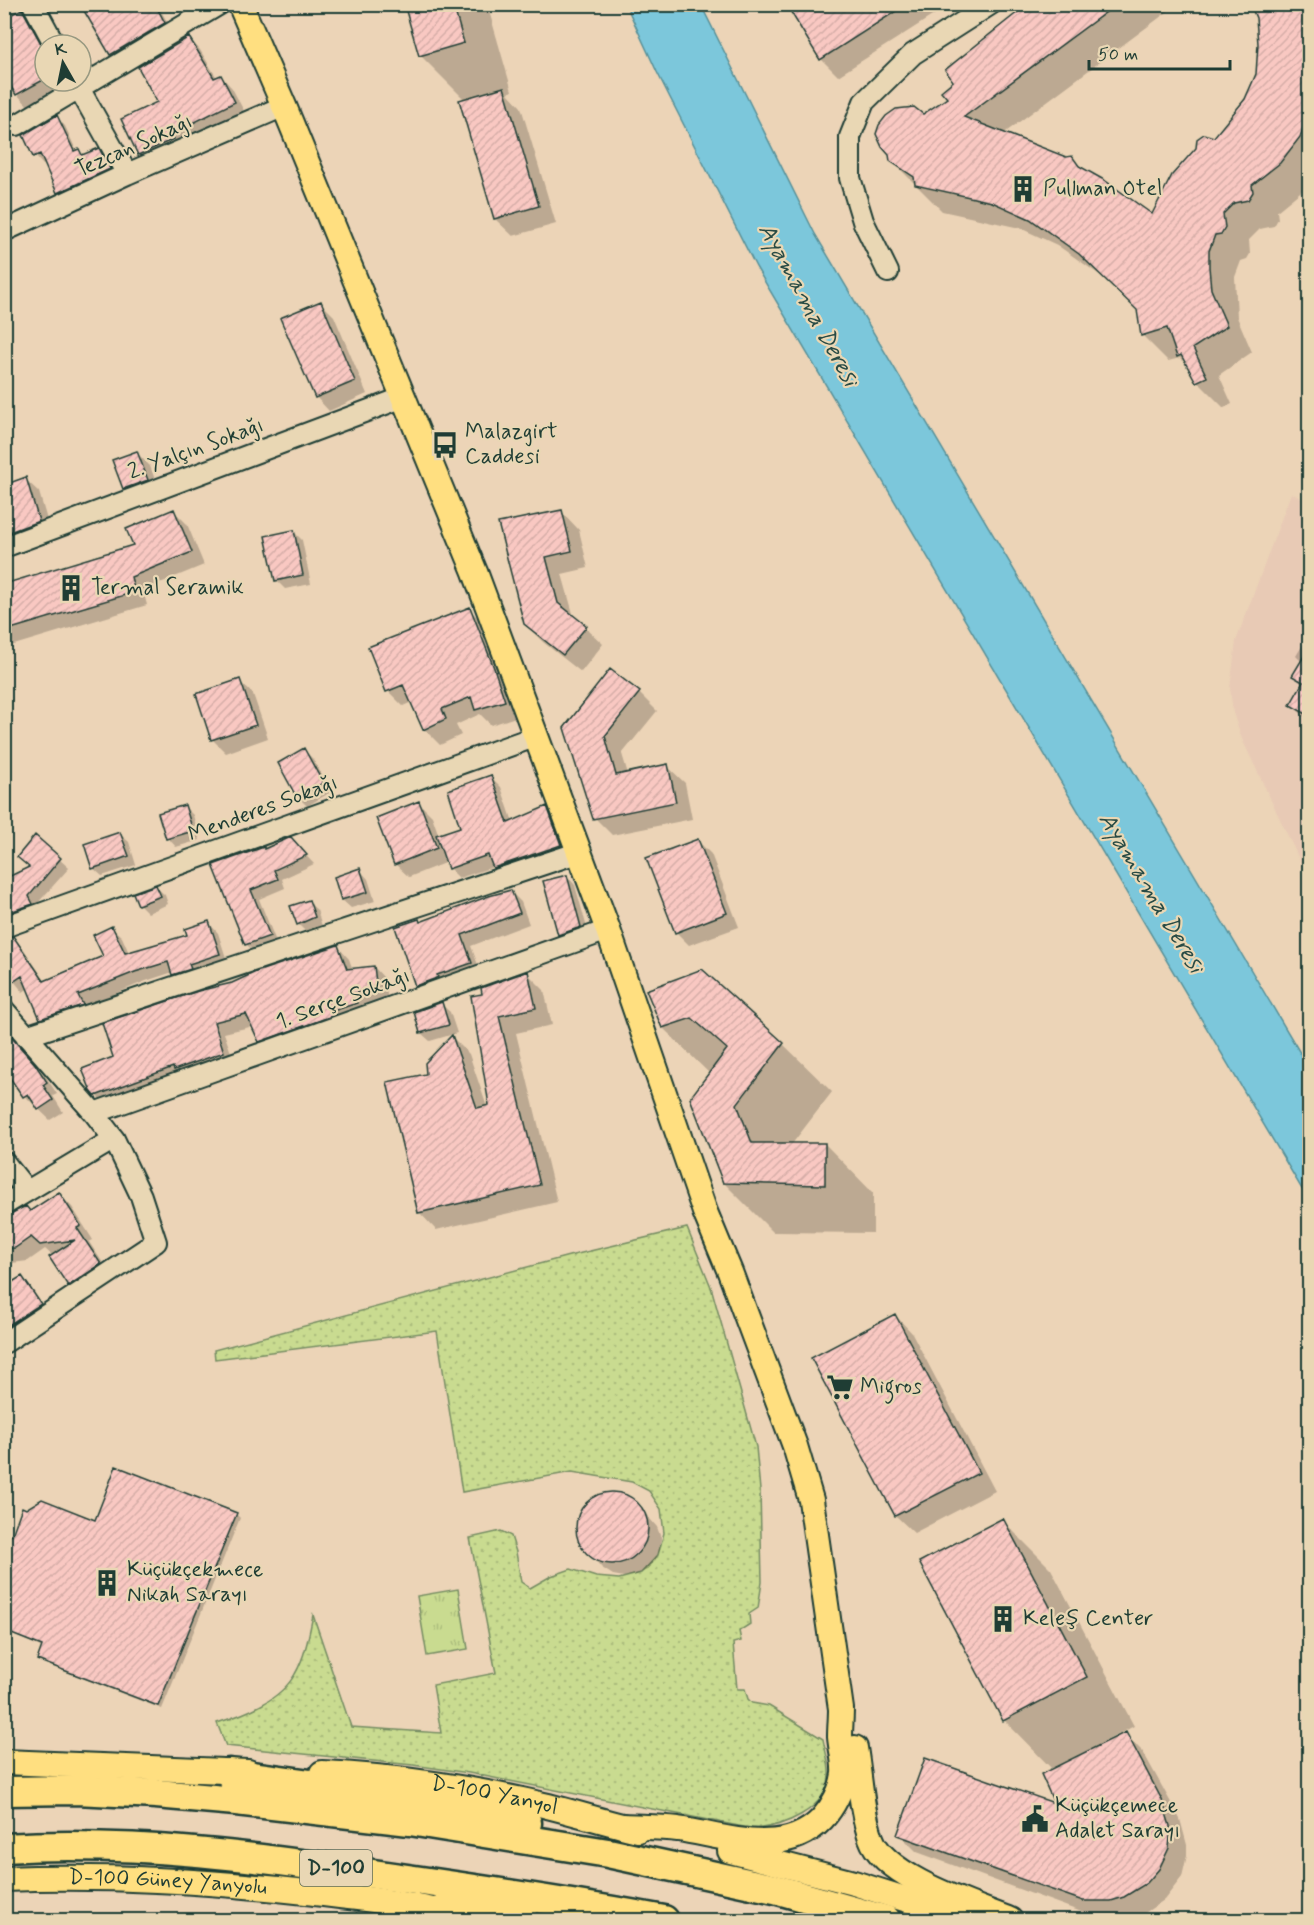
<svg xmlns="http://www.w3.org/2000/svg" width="1314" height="1925" viewBox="0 0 1314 1925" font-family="Mynerve,sans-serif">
<defs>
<pattern id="grass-tufts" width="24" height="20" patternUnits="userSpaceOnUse" patternTransform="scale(1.5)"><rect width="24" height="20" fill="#c9db90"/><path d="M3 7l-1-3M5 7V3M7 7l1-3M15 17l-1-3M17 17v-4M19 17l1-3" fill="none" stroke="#acbd7d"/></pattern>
<pattern id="park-dots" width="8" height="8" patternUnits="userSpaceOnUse" patternTransform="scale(1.5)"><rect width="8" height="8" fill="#c9db90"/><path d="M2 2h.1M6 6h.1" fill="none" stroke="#acbd7d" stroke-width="1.8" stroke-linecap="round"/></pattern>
<pattern id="building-hatch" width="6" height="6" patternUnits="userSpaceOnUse" patternTransform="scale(1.5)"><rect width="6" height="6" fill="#f9c8c2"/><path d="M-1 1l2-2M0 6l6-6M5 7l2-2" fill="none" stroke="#d5ada7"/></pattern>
</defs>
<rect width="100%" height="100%" fill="#ecd4b7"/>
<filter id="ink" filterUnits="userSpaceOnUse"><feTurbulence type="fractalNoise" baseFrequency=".0167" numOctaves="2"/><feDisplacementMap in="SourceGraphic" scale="12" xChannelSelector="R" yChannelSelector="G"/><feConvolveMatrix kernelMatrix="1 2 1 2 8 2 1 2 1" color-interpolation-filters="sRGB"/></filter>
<g filter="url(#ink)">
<path fill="#e8cab5" d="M1291,493L1310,503L1309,880L1242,739L1233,713L1230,688L1236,641Z"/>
<path fill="url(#grass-tufts)" stroke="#748c62" stroke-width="1.5" d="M458,1589L468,1649L427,1656L417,1596Z
M281,1914L348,1920H211Z"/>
<path fill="url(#park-dots)" stroke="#748c62" stroke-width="1.5" d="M687,1228L711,1287L756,1447L760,1490L762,1582L758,1608L749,1614L750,1624L739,1631L741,1641L733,1643L737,1689H745L748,1699L752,1703L769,1706L823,1739C825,1751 830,1764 829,1776C827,1810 782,1827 754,1829L469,1773L413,1765L226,1746L217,1723C245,1714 280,1701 295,1674C305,1657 309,1635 313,1615L351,1727L441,1733L433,1685L496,1673L470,1538L501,1531L511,1536L516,1552L521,1582L530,1588L551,1576L571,1569L596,1577L619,1579L641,1573L658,1555L664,1533L661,1509L649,1491L632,1482L572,1472L462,1492L437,1331L215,1359L214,1350L569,1256Z"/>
<path fill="#7cc7db" stroke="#579098" stroke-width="1.5" d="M626,5H701L815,234L1309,1068V1201L756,267L657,72Z"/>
<path fill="#0003" d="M82,4H155L161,11L173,32L120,63L112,54Z
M406,4H487L512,91L508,93L521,107L556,224L513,236L495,219L465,100L420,55Z
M791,4H951L838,76L821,59Z
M1031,4H1178L1003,134L1065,158L1071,157L1084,170L1152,216L1247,100L1310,4V184L1277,211L1278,219L1274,226L1260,229L1249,240L1250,254L1247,259L1241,261L1235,277L1237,317L1252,352L1219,375L1232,404L1224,408L1198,382L1190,368L1180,358L1168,361L1142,335L1138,310L1107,280L1057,245L1020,228L942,211L891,160L923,116L949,98Z
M22,10L33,22L45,45V81L69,82L28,106L17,94L4,72Z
M189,38L200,50L217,78L221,76L232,88L245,113L151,166L140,155L123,119L159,103Z
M56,117L65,126L77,152L84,156L98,150L107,158L118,177L67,201L59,192L46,164L43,165L35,156L25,136Z
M320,302L334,316L367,394L329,411L316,397Z
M137,453L150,466L160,493L138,502L125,489L114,461Z
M25,479L39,492L51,534L4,555V486Z
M174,511L187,524L204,565L143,590L147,605L4,648V586L135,545Z
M562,512L579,530L588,568L562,574L574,617L603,644L581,672L543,642L525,624L500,524Z
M294,532L302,540L311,584L285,589L276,580Z
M469,609L484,624L519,716L491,725L480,714L456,725L461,735L440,745L424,729L412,702L403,706L388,691Z
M1308,636L1310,637V722L1292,705L1303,685L1294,676L1302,662L1296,656Z
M610,671L639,693L657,711L622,754L628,774L667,766L685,783L692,819L612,835L595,818Z
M239,681L253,694L268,738L226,753L213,740L198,695Z
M304,750L313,759L331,792L307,806L298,797Z
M491,777L501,787L513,822L546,808L557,818L570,855L504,878L493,867L459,878L449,868L447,862L409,877L395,864L419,803L432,816L439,836L462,828Z
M184,806L193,815L200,840L176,847L168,838Z
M120,834L129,842L136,865L102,876L93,868Z
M35,837L69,868L36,905L40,913L13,922L4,914V880L30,868Z
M698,841L711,854L739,927L689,945L676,932Z
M299,848L314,864L282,879L285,888L259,899L277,944L255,953L247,945L215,866L265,850Z
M360,870L368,879L375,901L351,908L342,900L336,878Z
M567,876L575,885L589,935L568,943L559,934Z
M156,887L165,895L168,904L148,913L139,904Z
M511,892L521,902L529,924L471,946L481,973L426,995L416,985L421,923Z
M308,902L317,910L322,926L306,932L298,924Z
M209,923L218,933L228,964L183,984L173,972L146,981L87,1005L91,1014L51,1028L41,1018L29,988L23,992L4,969L13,938L23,948L46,982L105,957L112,928L122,937L129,953L189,936Z
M338,947L349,959L353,970L374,967L385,979L388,1002L365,1005L368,1014L272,1052L260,1041L254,1026L224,1033L235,1064L108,1107L92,1091L115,1058L104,1024Z
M527,973L544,990L552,1025L516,1033L557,1202L436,1230L419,1212L428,1075L452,1037L469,1054L487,1107L491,1106L483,995Z
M648,991L783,1044L832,1092L792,1144H825L873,1193V1233L773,1232L724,1183L710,1074L663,1028Z
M441,1004L450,1012L457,1033L430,1041L421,1033Z
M4,1026L6,1031L46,1077L57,1094L53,1096L63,1112L50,1120L25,1096L13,1078L4,1084Z
M4,1179L19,1200L4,1210Z
M59,1194L72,1207L93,1240L89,1242L113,1278L82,1299L69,1285L53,1256L45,1249L28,1261L4,1264V1229Z
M21,1278L30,1286L48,1313L15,1335L4,1324Z
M895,1315L912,1333L995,1491L914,1533L896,1516L813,1358Z
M604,1494H614L626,1496L636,1503L657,1527L661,1538L660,1550L655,1561L647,1570L636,1575L624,1577L613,1575L602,1568L581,1545L577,1535V1524L580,1514L586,1505L594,1498Z
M236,1514L240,1518L162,1709L43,1663L39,1659L43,1648L8,1633L4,1641V1533L12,1537L95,1522Z
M1002,1520L1051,1569L1134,1726L1104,1742L1105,1744L1125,1734L1143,1752L1180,1819L1187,1845V1855L1182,1877L1164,1900L1142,1915L1130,1918H1102L1087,1914L917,1852L899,1834L1057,1806L1053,1770L1004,1720Z"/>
<path fill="url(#building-hatch)" stroke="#1f3d34" stroke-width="1.5" d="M80,4H155L165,23L110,55Z
M404,4H453L464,43L419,56Z
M786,4H907L820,60Z
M1028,4H1117L964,117L1066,157L1072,156L1079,166L1104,180L1152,214L1172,175L1196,148L1197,139L1204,134L1214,137L1245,99L1256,74L1258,44L1256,18L1250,4H1310V110L1300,137L1280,163L1252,185L1253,192L1248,200L1234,203L1223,214L1225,227L1221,234L1215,235L1209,251V267L1211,289L1227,326L1193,348L1207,377L1196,382L1181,355L1177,357L1167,328L1141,336L1137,310L1079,254L1030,219L992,202L915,185L914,177L890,161L889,155L882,147L876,134L879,125L886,116L896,109L914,107L923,114L947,98L941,91L953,81L945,70Z
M22,9L45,51V79L16,95L4,75V18Z
M189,37L214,78L221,75L235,102L171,134L174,139L138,155L121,119L157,102L138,67Z
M504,87L539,206L494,219L459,100Z
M57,115L74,151L79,149L82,155L99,148L110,169L57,193L40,154L33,157L23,135Z
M321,301L355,381L315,398L280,318Z
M137,451L148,480L123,489L112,460Z
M26,477L39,521L4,534V485Z
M174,509L192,552L131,577L135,592L4,631V584L133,545L126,529Z
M562,510L572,551L546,557L558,603L587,626L563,655L524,624L498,523Z
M294,530L303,575L275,581L265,536Z
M470,607L494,668L505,701L475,710L471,697L442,709L446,719L423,730L403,685L386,692L368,647Z
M1310,646V716L1290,705L1303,682L1292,676Z
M610,669L640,692L605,736L616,775L668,764L676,802L593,819L564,728Z
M240,679L256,725L211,740L196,694Z
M304,748L323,783L297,798L278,763Z
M491,775L508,823L547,806L561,845L493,868L488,855L448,869L436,835L460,827L448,790Z
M419,801L437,848L394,865L376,818Z
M185,805L193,831L166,839L158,813Z
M120,832L129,856L92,869L84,844Z
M35,835L61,858L29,896L33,904L4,914V879L29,867L17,857Z
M291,837L307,855L274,870L278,879L251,890L270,936L245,945L213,865L264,847V849Z
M698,839L727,913L675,933L646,858Z
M360,868L368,892L341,900L334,877Z
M567,875L581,927L558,935L543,881Z
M156,885L161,896L138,905L133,893Z
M511,890L520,913L462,935L472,963L437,975L438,977L434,979L415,986L395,927L419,919L420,922L489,896Z
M309,900L315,917L297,925L290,906Z
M209,921L220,954L189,964L191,969L172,975L168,962L135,972L78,995L83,1005L40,1019L22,976L4,988V939L13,936L44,981L103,956L93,935L112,926L125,953L187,935L185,929Z
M338,945L347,969L374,966L377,991L354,993L357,1003L333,1011L335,1015L259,1042L246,1014L214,1022L224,1052L174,1070L173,1067L95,1096L91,1091L82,1069L113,1057L102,1023L198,991L232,983L256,972Z
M702,969L784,1043L737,1104L752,1143H825V1185L723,1183L690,1098L727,1049L692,1018L662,1028L646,990Z
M528,971L536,1008L499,1016L540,1185L418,1213L387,1082L426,1074L425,1063L452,1035L477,1108L489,1105L471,996L482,994L481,988Z
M442,1002L449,1025L420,1033L414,1012Z
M4,1029L35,1064L47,1082L43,1085L53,1100L38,1110L28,1094L23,1097L4,1069Z
M59,1192L81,1226L77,1228L101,1264L68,1286L49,1257L75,1240L40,1245L31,1237L15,1248L4,1249V1217L26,1206L30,1211Z
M22,1276L41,1304L4,1328V1287Z
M895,1314L979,1473L895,1516L811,1358Z
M116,1466L237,1513L158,1706L37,1660L42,1646L4,1631V1531L12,1535L22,1507L26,1509L42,1499L95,1520Z
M576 1528a36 36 0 1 1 72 0a36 36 0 1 1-72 0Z
M1003,1518L1087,1677L1003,1721L919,1562Z
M1126,1732L1162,1800L1170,1826V1837L1169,1848L1159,1869L1147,1883L1124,1897L1111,1901H1083L897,1835L925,1758L1054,1803L1041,1774Z"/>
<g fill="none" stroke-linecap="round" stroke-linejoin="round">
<defs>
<path id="minor" d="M33,4L55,45
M75,81L127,174
M17,125L220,4
M4,231L127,174L284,106
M888,272L863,221L850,178V137L864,102L913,54L991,4
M4,547L404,397
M4,927L537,736
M4,1010L94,1113L114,1139L141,1196L156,1242L4,1343
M26,1036L580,852
M94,1113L608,930
M4,1162L27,1191
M4,1205L114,1139"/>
<g id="major">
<path d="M240,4L284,106L475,572L608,930L705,1212L730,1272L795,1446L811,1500L841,1709C841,1718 840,1728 840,1737C841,1749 845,1762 844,1774C842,1790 833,1807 822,1819C784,1859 725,1836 678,1829C660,1827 641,1827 623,1826"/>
<path d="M855,1748C860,1777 861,1810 871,1838C884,1877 973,1905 1010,1920"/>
<path d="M4,1762L248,1772"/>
<path id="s1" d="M322,1773C389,1776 457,1786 522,1800C561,1808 599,1821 638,1830"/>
<path d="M730,1851L854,1883L971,1920"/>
<path id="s2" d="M4,1879C105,1875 206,1881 306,1892C356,1898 407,1902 456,1916"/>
</g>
<path id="highway" d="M229,1773L427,1800L527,1823
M4,1791L76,1790L156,1794L236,1801L410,1821L608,1853L775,1889L886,1920
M4,1848C135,1840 266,1858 394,1877C484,1890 574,1903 664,1920
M439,1911L524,1920"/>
</defs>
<use href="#minor" stroke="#1f3d34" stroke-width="24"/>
<use href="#major" stroke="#1f3d34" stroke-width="28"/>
<use href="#highway" stroke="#1f3d34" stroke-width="33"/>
<use href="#minor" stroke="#e9d7b4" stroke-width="20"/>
<use href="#major" stroke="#ffdf80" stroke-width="24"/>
<use href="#highway" stroke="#ffdf80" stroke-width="28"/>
</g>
</g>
<defs>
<symbol id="building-bare" viewBox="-9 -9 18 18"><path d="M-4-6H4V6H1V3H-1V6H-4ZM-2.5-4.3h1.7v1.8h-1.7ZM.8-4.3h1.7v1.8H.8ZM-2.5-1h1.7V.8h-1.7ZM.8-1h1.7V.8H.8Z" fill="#1f3d34" stroke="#e9d7b4" stroke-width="2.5" paint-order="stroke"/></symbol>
<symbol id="bus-bare" viewBox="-9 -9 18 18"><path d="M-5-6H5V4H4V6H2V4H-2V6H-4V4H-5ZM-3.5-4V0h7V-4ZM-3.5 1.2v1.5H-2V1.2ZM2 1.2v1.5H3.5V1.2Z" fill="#1f3d34" stroke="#e9d7b4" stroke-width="2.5" paint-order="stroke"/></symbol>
<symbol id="supermarket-bare" viewBox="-9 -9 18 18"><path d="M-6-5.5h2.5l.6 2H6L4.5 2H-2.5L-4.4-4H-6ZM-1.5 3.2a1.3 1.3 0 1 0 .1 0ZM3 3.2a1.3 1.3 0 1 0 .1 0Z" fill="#1f3d34" stroke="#e9d7b4" stroke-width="2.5" paint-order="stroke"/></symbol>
<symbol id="civic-bare" viewBox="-9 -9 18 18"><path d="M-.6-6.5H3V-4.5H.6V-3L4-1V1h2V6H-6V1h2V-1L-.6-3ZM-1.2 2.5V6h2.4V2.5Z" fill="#1f3d34" stroke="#e9d7b4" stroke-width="2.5" paint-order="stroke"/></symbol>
</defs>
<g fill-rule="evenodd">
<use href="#building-bare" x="1004" y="170" width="38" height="38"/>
<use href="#bus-bare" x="426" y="426" width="38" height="38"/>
<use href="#building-bare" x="52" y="569" width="38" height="38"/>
<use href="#supermarket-bare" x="821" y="1368" width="38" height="38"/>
<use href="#building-bare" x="88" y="1564" width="38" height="38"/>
<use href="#building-bare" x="984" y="1600" width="38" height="38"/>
<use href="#civic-bare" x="1016" y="1800" width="38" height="38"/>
</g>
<g text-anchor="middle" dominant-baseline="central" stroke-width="4.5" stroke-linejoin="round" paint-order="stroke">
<rect fill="#e9d7b4" stroke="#5c6b5a" stroke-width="1.5" x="300" y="1850" width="72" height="36" rx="4.5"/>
<g font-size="21" font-weight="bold" fill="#1f3d34">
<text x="336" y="1868">D-100</text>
</g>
<g font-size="22" fill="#1f3d34" stroke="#e9d7b4">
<text transform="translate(134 146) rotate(-24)">Tezcan Sokağı</text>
<text transform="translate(196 449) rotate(-20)">2. Yalçın Sokağı</text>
<text transform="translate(263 809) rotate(-20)">Menderes Sokağı</text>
<text transform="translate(343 999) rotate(-20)">1. Serçe Sokağı</text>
<text stroke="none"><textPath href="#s1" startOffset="174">D-100 Yanyol</textPath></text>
<text stroke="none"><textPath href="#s2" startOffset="164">D-100 Güney Yanyolu</textPath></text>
</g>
<g font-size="22" fill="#1f3d34" stroke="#e9d7b4" text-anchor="start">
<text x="1043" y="189">Pullman Otel</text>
<text x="465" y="432">Malazgirt<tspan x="465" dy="25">Caddesi</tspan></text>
<text x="91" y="588">Termal Seramik</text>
<text x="860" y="1387">Migros</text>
<text x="127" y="1570">Küçükçekmece<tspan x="127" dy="25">Nikah Sarayı</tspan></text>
<text x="1023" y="1619">Keleş Center</text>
<text x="1055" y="1806">Küçükçemece<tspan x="1055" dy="25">Adalet Sarayı</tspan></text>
</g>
<g font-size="24" font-style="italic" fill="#284b45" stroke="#e9d7b4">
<text transform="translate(808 305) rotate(61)">Ayamama Deresi</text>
<text transform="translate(1151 893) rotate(59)">Ayamama Deresi</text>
</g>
</g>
<rect width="1314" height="1925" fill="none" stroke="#e9d7b4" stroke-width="24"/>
<rect x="12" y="12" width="1290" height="1901" fill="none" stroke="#1f3d34" stroke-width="2" filter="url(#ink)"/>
<g transform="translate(63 63) rotate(351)"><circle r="28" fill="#e9d7b4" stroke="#989981" stroke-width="1.5"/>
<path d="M0-4.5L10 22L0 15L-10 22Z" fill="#1f3d34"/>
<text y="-9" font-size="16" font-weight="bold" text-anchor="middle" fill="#1f3d34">K</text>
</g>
<path d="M1089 60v9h141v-9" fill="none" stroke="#1f3d34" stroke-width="3"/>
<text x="1098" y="60" font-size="18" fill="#1f3d34" stroke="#e9d7b4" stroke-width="4.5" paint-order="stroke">50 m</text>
</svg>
